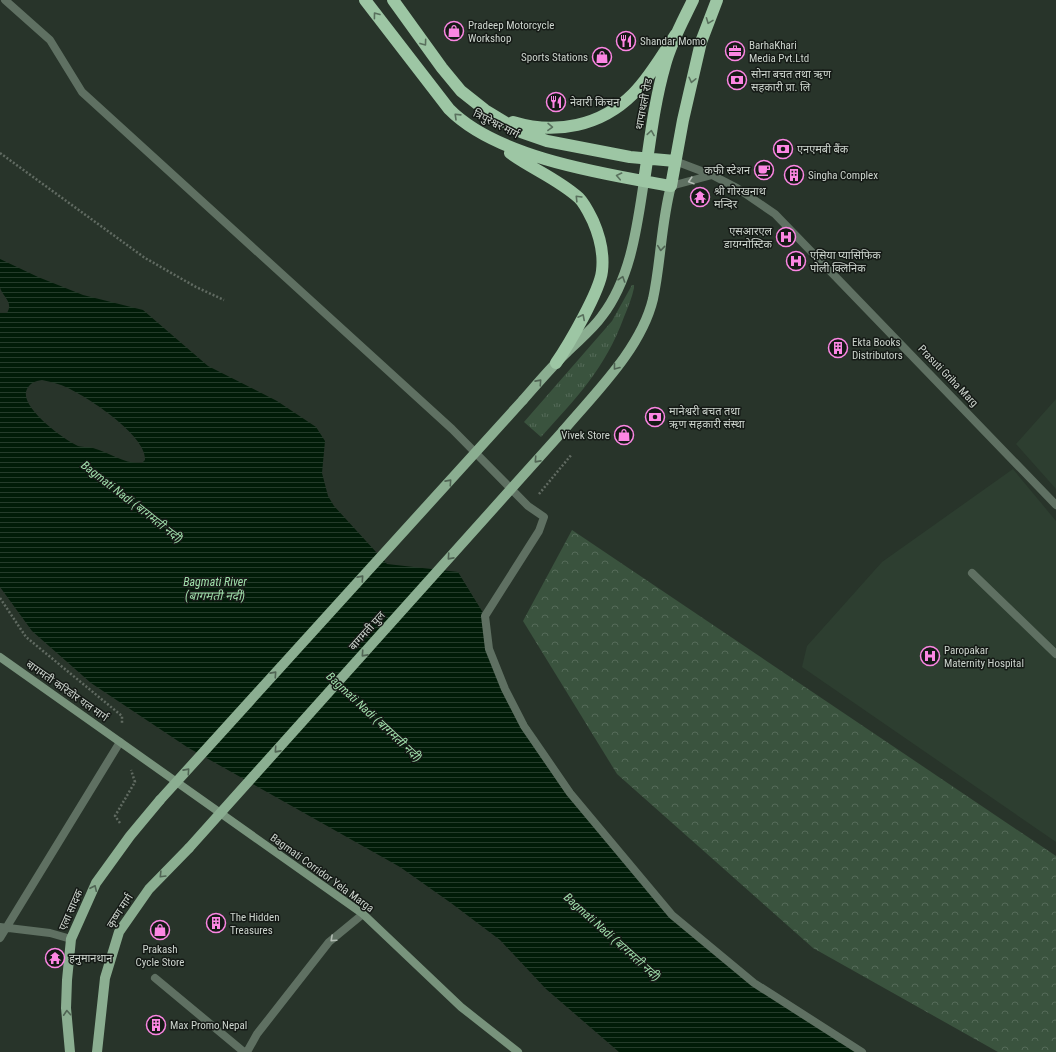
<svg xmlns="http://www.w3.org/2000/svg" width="1056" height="1052" viewBox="0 0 1056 1052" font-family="'Roboto Condensed','Noto Sans Devanagari',sans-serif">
<defs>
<pattern id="grass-tufts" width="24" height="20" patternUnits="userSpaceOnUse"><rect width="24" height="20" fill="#3a533e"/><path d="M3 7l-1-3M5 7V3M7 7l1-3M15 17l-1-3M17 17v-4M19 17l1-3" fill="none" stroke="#556b59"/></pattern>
<pattern id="park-crowns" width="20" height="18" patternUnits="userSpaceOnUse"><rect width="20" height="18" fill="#3a533e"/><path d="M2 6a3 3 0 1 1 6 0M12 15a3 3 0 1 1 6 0" fill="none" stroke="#556b59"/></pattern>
<pattern id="water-rules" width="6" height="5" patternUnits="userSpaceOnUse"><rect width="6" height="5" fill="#011c08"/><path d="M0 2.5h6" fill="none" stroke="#253c2b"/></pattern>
</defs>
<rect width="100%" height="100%" fill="#28342a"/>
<path fill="#2d3e30" d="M1056,399V489L1016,444Z
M1013,469L1056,521V842L802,667L807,646L882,562Z"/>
<path fill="url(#grass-tufts)" d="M632,285H634V288C632,298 628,307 624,317C605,369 577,397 541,437L524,422L612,321Z"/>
<path fill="url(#park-crowns)" d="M572,530L1056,856V1052H998L813,948L617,774L523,621Z"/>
<path fill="url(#water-rules)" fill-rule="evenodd" d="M0,259L38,277L83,295L143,310L208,366L277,401L316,427L325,441L322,473L328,496L334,506L387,564L458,572L485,616L489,649L505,689L569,788L672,915L754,983L856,1052H619L546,989L500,940L451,903L400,867L187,747L91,683L32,631L0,587V313H7C14,301 2,297 0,287C0,278 0,268 0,259ZM42,380C51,382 60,384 68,388C89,398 147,436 145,460L142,463C124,464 110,453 93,448C88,446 81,448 76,445C62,438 18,406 27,389C30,383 35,381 42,380Z"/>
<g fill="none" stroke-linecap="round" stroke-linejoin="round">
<path stroke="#616b62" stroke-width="2.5" stroke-dasharray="2 2" stroke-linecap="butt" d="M0,153L145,258L196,287L224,300
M539,494L572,454
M0,598L26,637L122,716V723
M120,823L115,816L135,782L131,770"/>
<path stroke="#5f7062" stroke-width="8" d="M972,573L1056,654"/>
<path stroke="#5f7062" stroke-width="8" d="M5,0L50,40L82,92L452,429L528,506L544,517L539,531L485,616L489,649L505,689L524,726L570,793L672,915L754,983L862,1052
M675,161L712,175L737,188L775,214L1056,505
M671,186L712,175
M0,927L50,933L71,939
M0,938L120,742
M155,978L244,1052
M247,1052L257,1034L329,942L363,914"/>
<path stroke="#78937c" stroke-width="8" d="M0,657L363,914L461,1007L518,1052"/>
<path stroke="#8bae91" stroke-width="10" d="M523,400C538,383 552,366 568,351C579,340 593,329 602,316C631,278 637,227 644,181
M563,431C595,393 641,349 653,299C661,262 661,223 671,186
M70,1052L66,1008L67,980L71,939L96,883L130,836L160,800
M97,1052L105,978L119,932L149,889L189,848"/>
<path stroke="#9dc6a4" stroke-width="12" d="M365,0L449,109C497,158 604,174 671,186L683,120L701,42L717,0
M393,0L442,68L461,91L485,110L521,132L547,141L630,157L675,161
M513,122C556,135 601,126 633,94C650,77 663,54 676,34
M510,153C532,169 558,179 579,198C585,204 589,213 593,221C600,237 604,254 602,271C600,291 568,346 556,363
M644,181C650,142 654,103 665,65C671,42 683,21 693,0"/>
<path stroke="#8bae91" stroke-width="10" d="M160,800L523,400
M189,848L563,431"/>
</g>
<defs><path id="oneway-chevron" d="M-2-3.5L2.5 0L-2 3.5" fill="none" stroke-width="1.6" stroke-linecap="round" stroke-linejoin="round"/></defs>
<g stroke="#59705d">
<use href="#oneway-chevron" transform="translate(376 15) rotate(-127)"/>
<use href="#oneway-chevron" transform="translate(709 21) rotate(111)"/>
<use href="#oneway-chevron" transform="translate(424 43) rotate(54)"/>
<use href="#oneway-chevron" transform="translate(692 80) rotate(103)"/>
<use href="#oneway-chevron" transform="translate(457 116) rotate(-136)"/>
<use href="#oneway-chevron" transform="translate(550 127) rotate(1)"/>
<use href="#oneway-chevron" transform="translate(651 133) rotate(-81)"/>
<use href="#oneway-chevron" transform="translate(619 176) rotate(-168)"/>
<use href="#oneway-chevron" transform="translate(578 198) rotate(-134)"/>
<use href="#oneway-chevron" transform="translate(582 317) rotate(-63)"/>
</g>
<g stroke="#b1bbb2">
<use href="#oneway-chevron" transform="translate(691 181) rotate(163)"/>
<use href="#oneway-chevron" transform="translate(333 939) rotate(138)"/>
</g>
<g stroke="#506454">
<use href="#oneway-chevron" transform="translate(661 248) rotate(96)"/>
<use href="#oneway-chevron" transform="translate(622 279) rotate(-71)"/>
<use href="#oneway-chevron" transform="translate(616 367) rotate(128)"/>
<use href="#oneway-chevron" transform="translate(539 382) rotate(-48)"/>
<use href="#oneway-chevron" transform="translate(537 460) rotate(132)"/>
<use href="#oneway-chevron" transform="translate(449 482) rotate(-48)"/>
<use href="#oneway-chevron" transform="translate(450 557) rotate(132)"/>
<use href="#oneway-chevron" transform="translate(361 578) rotate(-48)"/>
<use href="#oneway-chevron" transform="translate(364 654) rotate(132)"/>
<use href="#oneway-chevron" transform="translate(274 674) rotate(-48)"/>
<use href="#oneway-chevron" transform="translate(277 750) rotate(132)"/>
<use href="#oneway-chevron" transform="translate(187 771) rotate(-48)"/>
<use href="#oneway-chevron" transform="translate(162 875) rotate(134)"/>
<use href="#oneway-chevron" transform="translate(94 888) rotate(-65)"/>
<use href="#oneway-chevron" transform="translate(67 1013) rotate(-94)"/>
</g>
<defs>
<symbol id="shop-ring" viewBox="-11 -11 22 22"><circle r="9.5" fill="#151a16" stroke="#fc86e3" stroke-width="1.5"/><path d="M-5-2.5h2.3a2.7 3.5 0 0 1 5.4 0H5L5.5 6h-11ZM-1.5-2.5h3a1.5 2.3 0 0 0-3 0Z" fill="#fc86e3"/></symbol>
<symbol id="restaurant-ring" viewBox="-11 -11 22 22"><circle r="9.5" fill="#151a16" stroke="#fc86e3" stroke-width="1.5"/><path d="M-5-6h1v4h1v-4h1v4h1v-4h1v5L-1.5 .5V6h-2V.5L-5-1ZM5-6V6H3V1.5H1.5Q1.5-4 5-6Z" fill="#fc86e3"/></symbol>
<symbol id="office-ring" viewBox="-11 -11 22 22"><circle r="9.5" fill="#151a16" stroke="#fc86e3" stroke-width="1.5"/><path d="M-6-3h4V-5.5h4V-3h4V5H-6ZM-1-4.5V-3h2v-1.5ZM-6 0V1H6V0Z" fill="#fc86e3"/></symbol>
<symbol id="bank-ring" viewBox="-11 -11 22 22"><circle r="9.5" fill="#151a16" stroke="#fc86e3" stroke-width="1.5"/><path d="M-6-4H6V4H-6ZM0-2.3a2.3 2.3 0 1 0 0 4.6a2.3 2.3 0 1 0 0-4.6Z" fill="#fc86e3"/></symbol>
<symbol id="cafe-ring" viewBox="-11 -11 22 22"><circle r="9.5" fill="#151a16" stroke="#fc86e3" stroke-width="1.5"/><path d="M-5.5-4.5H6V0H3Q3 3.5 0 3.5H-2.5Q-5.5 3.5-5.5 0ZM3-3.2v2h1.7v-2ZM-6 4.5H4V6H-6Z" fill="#fc86e3"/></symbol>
<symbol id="building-ring" viewBox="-11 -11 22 22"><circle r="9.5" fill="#151a16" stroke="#fc86e3" stroke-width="1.5"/><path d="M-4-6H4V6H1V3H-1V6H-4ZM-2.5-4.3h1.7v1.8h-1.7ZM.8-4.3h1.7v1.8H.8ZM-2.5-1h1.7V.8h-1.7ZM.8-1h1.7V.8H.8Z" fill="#fc86e3"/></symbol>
<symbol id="temple-ring" viewBox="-11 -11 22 22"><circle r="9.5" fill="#151a16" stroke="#fc86e3" stroke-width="1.5"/><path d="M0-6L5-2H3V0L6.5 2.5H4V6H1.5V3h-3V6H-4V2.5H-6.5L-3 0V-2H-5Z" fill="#fc86e3"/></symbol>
<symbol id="hospital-ring" viewBox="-11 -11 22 22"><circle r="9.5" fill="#151a16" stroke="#fc86e3" stroke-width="1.5"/><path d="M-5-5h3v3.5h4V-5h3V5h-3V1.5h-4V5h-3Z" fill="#fc86e3"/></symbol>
</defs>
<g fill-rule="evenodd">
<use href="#shop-ring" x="443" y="20" width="22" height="22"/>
<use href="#restaurant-ring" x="615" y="30" width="22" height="22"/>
<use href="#office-ring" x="724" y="40" width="22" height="22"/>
<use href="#shop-ring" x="591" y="46" width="22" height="22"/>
<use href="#bank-ring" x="726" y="69" width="22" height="22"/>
<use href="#restaurant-ring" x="545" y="91" width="22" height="22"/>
<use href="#bank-ring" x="772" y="138" width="22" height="22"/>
<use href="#cafe-ring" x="753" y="159" width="22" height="22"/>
<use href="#building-ring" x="783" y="164" width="22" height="22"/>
<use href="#temple-ring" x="689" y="186" width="22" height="22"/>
<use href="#hospital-ring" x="775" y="226" width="22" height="22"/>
<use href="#hospital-ring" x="785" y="250" width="22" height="22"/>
<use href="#building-ring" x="827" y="337" width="22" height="22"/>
<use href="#bank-ring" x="644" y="406" width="22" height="22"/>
<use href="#shop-ring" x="613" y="424" width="22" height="22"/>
<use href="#hospital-ring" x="919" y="645" width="22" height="22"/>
<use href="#building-ring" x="205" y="912" width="22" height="22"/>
<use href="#shop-ring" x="149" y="919" width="22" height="22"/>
<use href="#temple-ring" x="44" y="947" width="22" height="22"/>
<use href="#building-ring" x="145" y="1014" width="22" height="22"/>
</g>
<g text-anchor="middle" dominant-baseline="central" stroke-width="3" stroke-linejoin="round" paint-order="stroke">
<g font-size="11" fill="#ccd4cd" stroke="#151a16" text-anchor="start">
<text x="468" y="25">Pradeep Motorcycle<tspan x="468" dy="13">Workshop</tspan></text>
<text x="640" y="41">Shandar Momo</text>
<text x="749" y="45">BarhaKhari<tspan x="749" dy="13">Media Pvt.Ltd</tspan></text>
<text x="588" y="57" text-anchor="end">Sports Stations</text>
<text x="751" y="74">सोना बचत तथा ऋण<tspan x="751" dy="13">सहकारी प्रा. लि</tspan></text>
<text x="570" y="102">नेवारी किचन</text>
<text x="797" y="149">एनएमबी बैंक</text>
<text x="750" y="170" text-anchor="end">कफी स्टेशन</text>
<text x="808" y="175">Singha Complex</text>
<text x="714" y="191">श्री गोरखनाथ<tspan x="714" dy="13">मन्दिर</tspan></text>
<text x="772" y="231" text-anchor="end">एसआरएल<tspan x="772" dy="13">डायग्नोस्टिक</tspan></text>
<text x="810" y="255">एसिया प्यासिफिक<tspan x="810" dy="13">पोली क्लिनिक</tspan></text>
<text x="852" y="342">Ekta Books<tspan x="852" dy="13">Distributors</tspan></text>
<text x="669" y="411">मानेश्वरी बचत तथा<tspan x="669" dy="13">ऋण सहकारी संस्था</tspan></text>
<text x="610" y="435" text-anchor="end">Vivek Store</text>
<text x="944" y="650">Paropakar<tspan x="944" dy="13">Maternity Hospital</tspan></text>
<text x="230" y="917">The Hidden<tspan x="230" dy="13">Treasures</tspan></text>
<text x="160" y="949" text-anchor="middle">Prakash<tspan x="160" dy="13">Cycle Store</tspan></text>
<text x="69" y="958">हनुमानथान</text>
<text x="170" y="1025">Max Promo Nepal</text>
</g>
<g font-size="11" fill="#ccd4cd" stroke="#151a16">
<text transform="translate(644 104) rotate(-79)">थापाथली रोड</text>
<text transform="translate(496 124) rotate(27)">त्रिपुरेश्वर मार्ग</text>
<text transform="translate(948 376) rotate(46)">Prasuti Griha Marg</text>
<text transform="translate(367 631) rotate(-48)">बागमती पुल</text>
<text transform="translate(67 691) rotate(35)">बागमती करिडोर यल मार्ग</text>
<text transform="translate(322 873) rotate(36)">Bagmati Corridor Yela Marga</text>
<text transform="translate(71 910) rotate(-66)">एला सादक</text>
<text transform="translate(120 911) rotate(-57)">कृष्ण मार्ग</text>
</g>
<g font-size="12" font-style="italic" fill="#a0dfab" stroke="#151a16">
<text transform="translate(132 502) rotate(38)">Bagmati Nadi (बागमती नदी)</text>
<text x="215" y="582">Bagmati River<tspan x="215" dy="14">(बागमती नदी)</tspan></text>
<text transform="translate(374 717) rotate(43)">Bagmati Nadi (बागमती नदी)</text>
<text transform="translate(612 937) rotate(42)">Bagmati Nadi (बागमती नदी)</text>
</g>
</g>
</svg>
